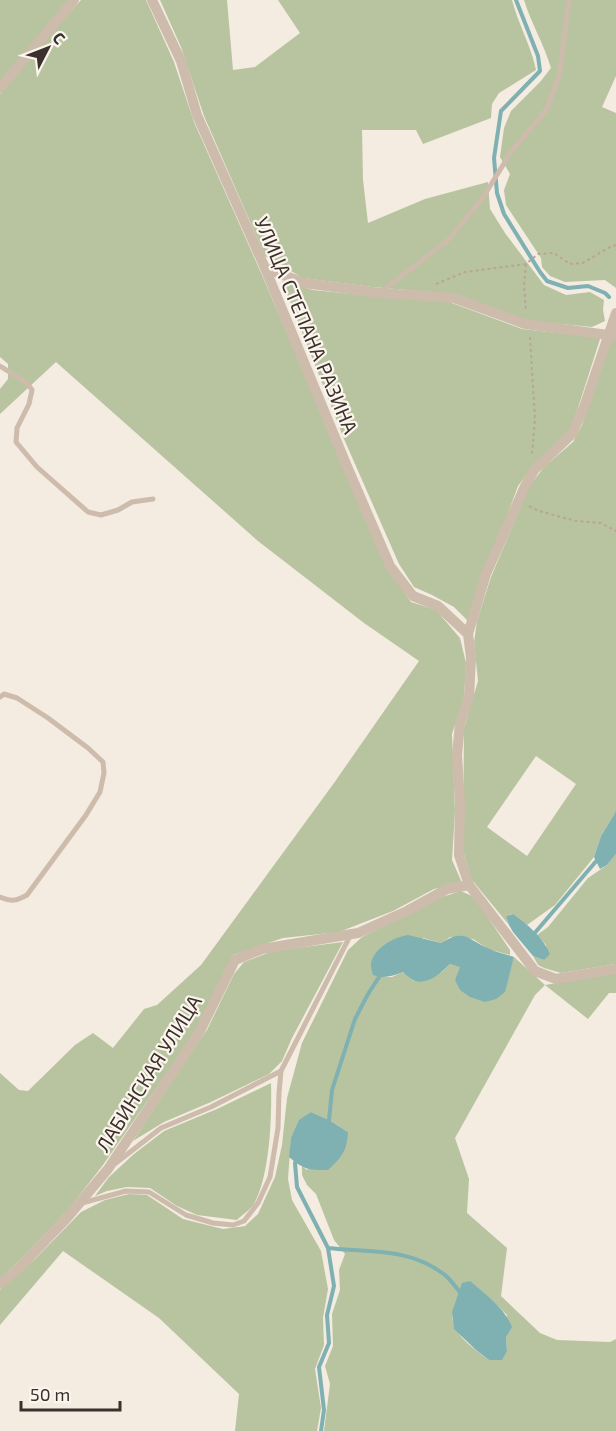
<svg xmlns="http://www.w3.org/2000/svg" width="616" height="1431" viewBox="0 0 616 1431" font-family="'Exo 2',sans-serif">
<rect width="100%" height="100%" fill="#f4ebe1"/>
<path fill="#b8c4a0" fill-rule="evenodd" d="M0,0H69L0,81Z
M81,0H146L174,62L194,122L262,275L388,569L411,602L436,610L460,638L466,663L464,697L452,734L455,811L452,860L462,883L434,889L393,911L339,932L283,938L233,955L196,1031L103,1165L68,1210L16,1264L0,1278V1073L19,1090L28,1091L75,1045L93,1033L113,1048L144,1009L157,1005L201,965L334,783L419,661L364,623L258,541L56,362L0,414V389L8,379V364L0,357V94L32,54Z
M160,0H227L233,70L255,67L300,33L278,0H512C518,24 531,45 536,70L499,93L492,104L491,118L423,144L416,130H362L363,180L368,223L425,199L488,182L490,209L505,233L544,285L566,295L590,292L604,300L603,310L605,321L592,327L521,320L452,294L372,287L303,278L265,256L204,116L181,47Z
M524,0H616V76L602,107L616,113V288L605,280L565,282L550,276L542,267L541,258L506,205L504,190L510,174L500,157L504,128L511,111L540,82L551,68C544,44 531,23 524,0Z
M282,281L313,290L380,297L449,302L522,329L584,336H601L578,408L569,432L533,466L518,486L468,621L454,607L432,595L414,587L399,564L344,439Z
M616,325V808L615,813L601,836L594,857L555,905L527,925L512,914L506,916L509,925L472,880L463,851L464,728L478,681L474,642L477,621L491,577L529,487L544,467L573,442L582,425L614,326ZM536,756L576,784L527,856L487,827Z
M616,854V964L561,973L544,968L538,965L533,956L544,960L546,945L537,935L548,927L588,878L607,865Z
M461,891L474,897L510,950V955L488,949L473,939L450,937L441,943L423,938L379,977H392L403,972L414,981L442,972L450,964L508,978L514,957L545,985L616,973V993H609L588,1019L545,985L535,995L455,1138L469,1179L467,1213L507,1248L501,1296L540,1333L557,1340L610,1342L616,1339V1431H324L330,1384L325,1366L333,1346L332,1314L340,1290L339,1270L345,1254L334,1240L316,1194L307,1185L302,1175V1166L307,1170L348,1132L329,1120L311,1112L291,1138L288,1179L292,1200L321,1251L328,1289L323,1318L324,1345L315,1369L321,1408L317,1431H235L239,1394L159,1318L63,1251L0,1325V1290L35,1259L81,1212L105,1200L129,1194L147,1195L183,1219L223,1229L245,1226L258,1214L275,1177L282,1145L287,1098L302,1043L348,950L362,937L436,899ZM469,1281L492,1300L507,1315L506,1337L507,1351L489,1360C474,1349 448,1332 453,1311C455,1301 464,1290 469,1281Z
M343,942L292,1038L282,1061L269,1074L211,1102L164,1122L133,1141L181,1067L207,1030L234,974L244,962L273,951Z
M271,1083C272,1116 270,1175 254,1204C250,1210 242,1215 237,1220L197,1215L177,1206L150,1188L127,1187L107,1191L95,1196L109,1177L134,1154L164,1131L217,1109Z"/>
<path fill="#7fb0b2" d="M616,808V854L607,865L600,869L594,857L601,836L615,813Z
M513,914C528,925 542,936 550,954L544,960L533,956L513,932L509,925L506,916Z
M408,935L441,943C465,927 469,941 490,949C498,953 506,954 514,957L505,992L496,999L485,1002L470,997L460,990L455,980L460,967L450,964C442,972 428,985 415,981C411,979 406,975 403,972C393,976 383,979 373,975C372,972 371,968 371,965C372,949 394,937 408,935Z
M311,1112L329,1120L348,1132C347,1151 342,1157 328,1170C309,1170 304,1170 289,1157L291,1138L299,1120Z
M470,1281C486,1295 504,1307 512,1327L506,1337L507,1351L502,1360H489L476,1350L454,1329L452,1312L462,1283Z"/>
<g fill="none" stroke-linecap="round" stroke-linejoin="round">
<path stroke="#7fb0b2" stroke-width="4" d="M516,0L538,56L540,71L501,111L494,158L497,193L504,214L540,272L547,281L568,288L588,286L605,293L609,297
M533,935L598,859
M327,1123L329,1120L332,1090L355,1019L368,994L381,974
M298,1159L295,1163L297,1187L328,1248L334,1286L327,1315L329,1343L319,1367L324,1410L321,1431
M328,1248C370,1253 409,1247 445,1275C452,1281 457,1289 463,1296"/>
<path stroke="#b9a596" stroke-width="2" stroke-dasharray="3 3" stroke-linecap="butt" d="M526,264L524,286L526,311
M436,284L465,272L526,264L538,254L554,253L570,264L583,263L608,248L616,245
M530,337L535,419L532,454
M529,506L539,511L576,521L601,523L616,531"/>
<path stroke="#cdbbac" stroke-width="5" d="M381,292L448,240L482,199L511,152L546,110L559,77L569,0
M0,366L27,383L32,390L29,404L17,428L16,442L37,467L88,512L101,515L118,510L132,502L153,499
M0,697L4,694L17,698L48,718L88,748L103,762L104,773L100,792L86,815L27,895C16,901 12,902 0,897
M116,1163L161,1128L211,1107L281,1071L350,936
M82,1203L126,1191L149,1192L186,1215L213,1223L233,1225L244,1221L258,1203L270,1177L278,1128L279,1093L281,1071"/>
<path stroke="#cdbbac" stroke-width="10" d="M152,0L181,61L197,115L265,268L346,464L390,566L413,596L438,606L468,634
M0,88L74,0
M265,268L304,283L380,293L454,298L525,324L616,336
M469,885L535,971L556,979L616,969
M0,1284L19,1268L67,1218L108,1169L199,1033L235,960L262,949L358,933L407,911L447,889L469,885L459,855L460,803L457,755L460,723L469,697L471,658L468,634L486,574L525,486L535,469L572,434L584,407L616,313"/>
</g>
<g text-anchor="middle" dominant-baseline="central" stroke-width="4.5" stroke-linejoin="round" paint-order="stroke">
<g font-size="20" fill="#3b302b" stroke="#fbf5ee">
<text transform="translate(307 325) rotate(67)">УЛИЦА СТЕПАНА РАЗИНА</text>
<text transform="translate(148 1073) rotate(-58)">ЛАБИНСКАЯ УЛИЦА</text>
</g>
</g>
<g transform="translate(48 48) rotate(48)" stroke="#fbf5ee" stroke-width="4.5" paint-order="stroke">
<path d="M0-4.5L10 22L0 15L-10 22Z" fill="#3b302b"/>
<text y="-9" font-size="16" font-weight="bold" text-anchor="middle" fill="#3b302b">С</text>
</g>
<path d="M21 1401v9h99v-9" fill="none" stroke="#3b302b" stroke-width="3"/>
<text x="30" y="1401" font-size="18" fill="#3b302b" stroke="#fbf5ee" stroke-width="4.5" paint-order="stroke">50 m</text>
</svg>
